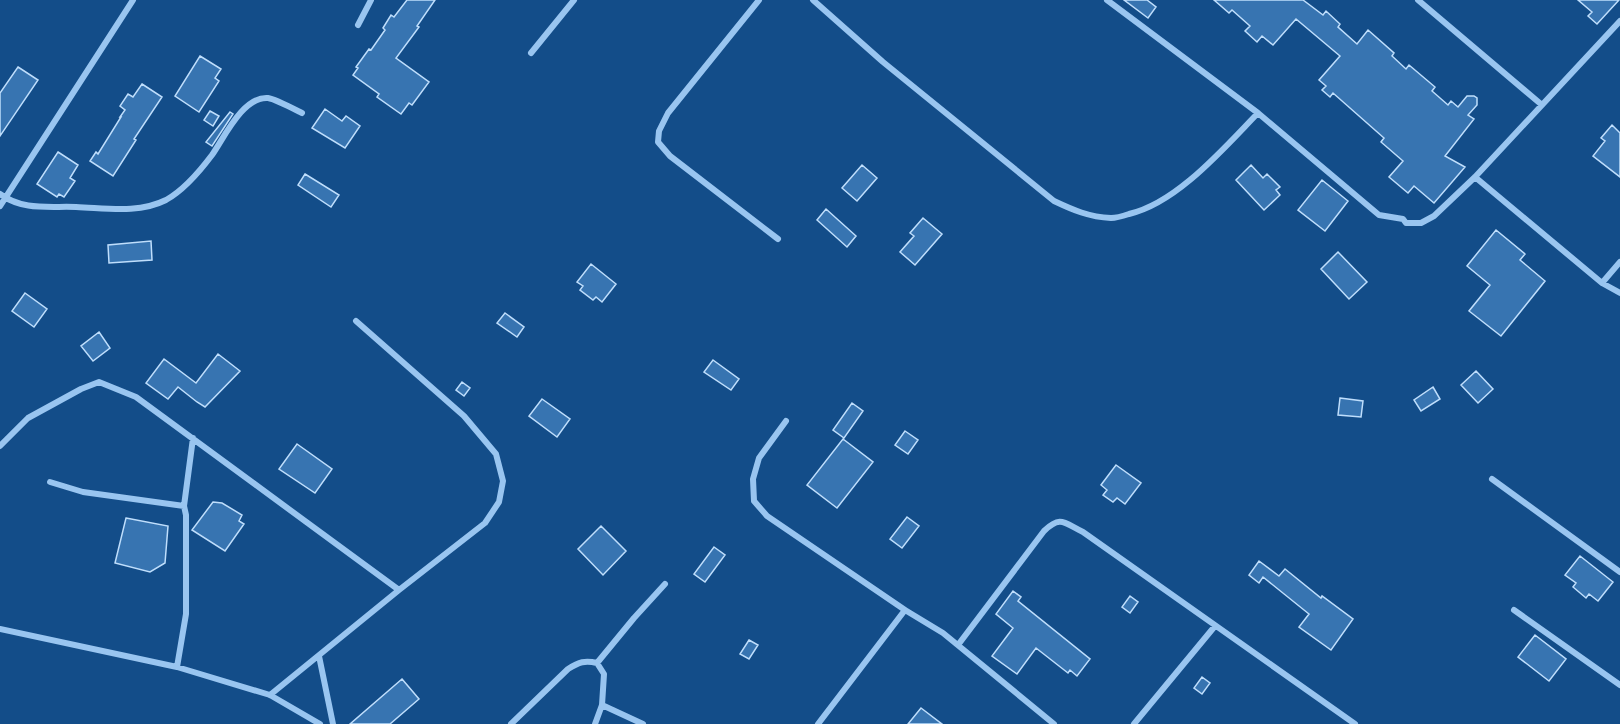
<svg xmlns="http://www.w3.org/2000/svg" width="1620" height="724" viewBox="0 0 1620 724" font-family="Barlow,sans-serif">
<rect width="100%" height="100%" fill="#134d89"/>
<path fill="#3774b1" stroke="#bfdefc" stroke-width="1.5" d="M407,0H435L417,26L419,27L396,58L429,82L412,105L409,103L401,114L377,97L379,94L353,75L358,68L356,67L369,49L371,50L385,30L383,28L391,15L394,17Z
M1124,0H1147L1156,7L1148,18Z
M1214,0H1303L1323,15L1326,11L1340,24L1338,27L1357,44L1368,30L1394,53L1392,56L1406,69L1409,65L1435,87L1432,91L1448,105L1451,101L1458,107L1467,96H1474L1477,98V105L1468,115L1474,119L1445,156L1465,167L1434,203L1414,186L1408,193L1389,177L1403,161L1381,142L1384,138L1333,93L1330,97L1322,90L1326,86L1319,80L1340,56L1296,19L1273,45L1262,36L1257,42L1245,31L1250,26L1232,10L1229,13Z
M1578,0H1619L1597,24L1588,16L1592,12Z
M200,56L221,69L215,78L219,81L199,112L175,96Z
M18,67L38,80L0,136V93Z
M142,84L162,97L134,139L136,140L113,176L90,161L96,152L98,154L121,117H120L125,110L120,106L128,94L133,97Z
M325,109L342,121L346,116L360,126L345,148L312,128Z
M210,111L219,116L213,126L204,120Z
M230,112L233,114L212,146L206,142Z
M1612,125L1620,133V177L1593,156L1605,141L1601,138Z
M58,152L78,165L70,178L75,181L64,197L59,194L57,197L37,184Z
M862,165L877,178L857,201L842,188Z
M1251,165L1263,178L1267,174L1280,187L1276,190L1280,195L1264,210L1236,180Z
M305,174L339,195L331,207L298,185Z
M1322,180L1348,201L1325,231L1298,210Z
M826,209L856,236L847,247L817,220Z
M923,218L942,234L915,265L900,252L914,236L910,233Z
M1496,230L1525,254L1520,260L1545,281L1501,336L1469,311L1490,285L1467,266Z
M151,241L152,260L109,263L108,245Z
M1338,252L1367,282L1349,299L1321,269Z
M591,264L616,284L602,302L596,297L593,300L580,290L583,286L577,282Z
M25,293L47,309L34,327L12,311Z
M505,313L524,327L517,337L497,323Z
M99,332L110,348L93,361L81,346Z
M218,354L240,371L205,407L197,402L178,387L168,399L146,383L164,359L196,383Z
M713,360L739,379L731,390L704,372Z
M1476,371L1493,389L1478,403L1461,385Z
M462,382L470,388L464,396L456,390Z
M1433,387L1440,399L1421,411L1414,400Z
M1340,398L1363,401L1361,417L1338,415Z
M542,399L570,419L557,437L529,416Z
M852,403L863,411L844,438L833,430Z
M905,431L918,440L908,454L895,445Z
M843,439L873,462L837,508L807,485Z
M297,444L332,469L315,493L279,469Z
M1116,465L1141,483L1125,504L1117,498L1113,502L1103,495L1107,490L1101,485Z
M213,502L222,503L242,515L239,521L244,524L225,551L192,530Z
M907,517L919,526L902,548L890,539Z
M126,518L168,526L165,563L150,572L115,563Z
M601,526L626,551L603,575L578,549Z
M714,547L725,555L705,582L694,574Z
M1580,556L1613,582L1598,601L1589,594L1586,598L1573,587L1576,583L1565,575Z
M1259,561L1279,576L1285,569L1321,598L1322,596L1353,619L1331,650L1299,627L1309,614L1263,577L1259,583L1249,575Z
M1013,591L1021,597L1018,601L1090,659L1077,676L1070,670L1068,673L1036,648L1017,674L992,656L1013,628L996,614Z
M1130,596L1138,602L1130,613L1122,607Z
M1535,635L1566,659L1549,681L1518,657Z
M749,640L758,645L749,659L740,654Z
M1202,677L1210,683L1202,694L1194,688Z
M402,679L419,699L390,724H350Z
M921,708L942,724H908Z"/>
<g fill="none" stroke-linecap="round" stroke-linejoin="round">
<path stroke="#99c5f0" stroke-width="6" d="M759,0L668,113L659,131L658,142L670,156L778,239
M813,0L883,62L1054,201C1073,210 1089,217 1111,218C1117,218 1123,216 1129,214C1177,203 1224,148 1258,113
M1107,0L1258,113L1379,215L1403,219L1406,223H1421L1434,216L1475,177L1620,21
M1418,0L1542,105
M358,25L371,0
M531,53L574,0
M1475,177L1602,283L1620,293
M0,194C23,211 49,206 76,207C106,208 138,214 166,200C184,190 200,171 212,155C224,138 243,96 268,98C275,99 294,109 302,113
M0,206L133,0
M1602,283L1620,262
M786,421L759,458L753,479L754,501L767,516L905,610L943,633L1054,724
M0,446L28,418L81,389L99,382L136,397L399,590
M1492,479L1620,572
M50,482L83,492L184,506L186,515V614L177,667
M184,506L193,438
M1514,610L1620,685
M0,629L177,667L270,695L320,724
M958,645L1044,531C1061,515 1064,523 1083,532L1355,724
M319,656L333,724
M597,663L634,618L665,584
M270,695L399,590L485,523L499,502L503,481L496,454L464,416L356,321
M602,705L643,724
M511,724L568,669C579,662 585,660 597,663L604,674L602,705L595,724
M818,724L905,610
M1134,724L1215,626"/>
</g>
</svg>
